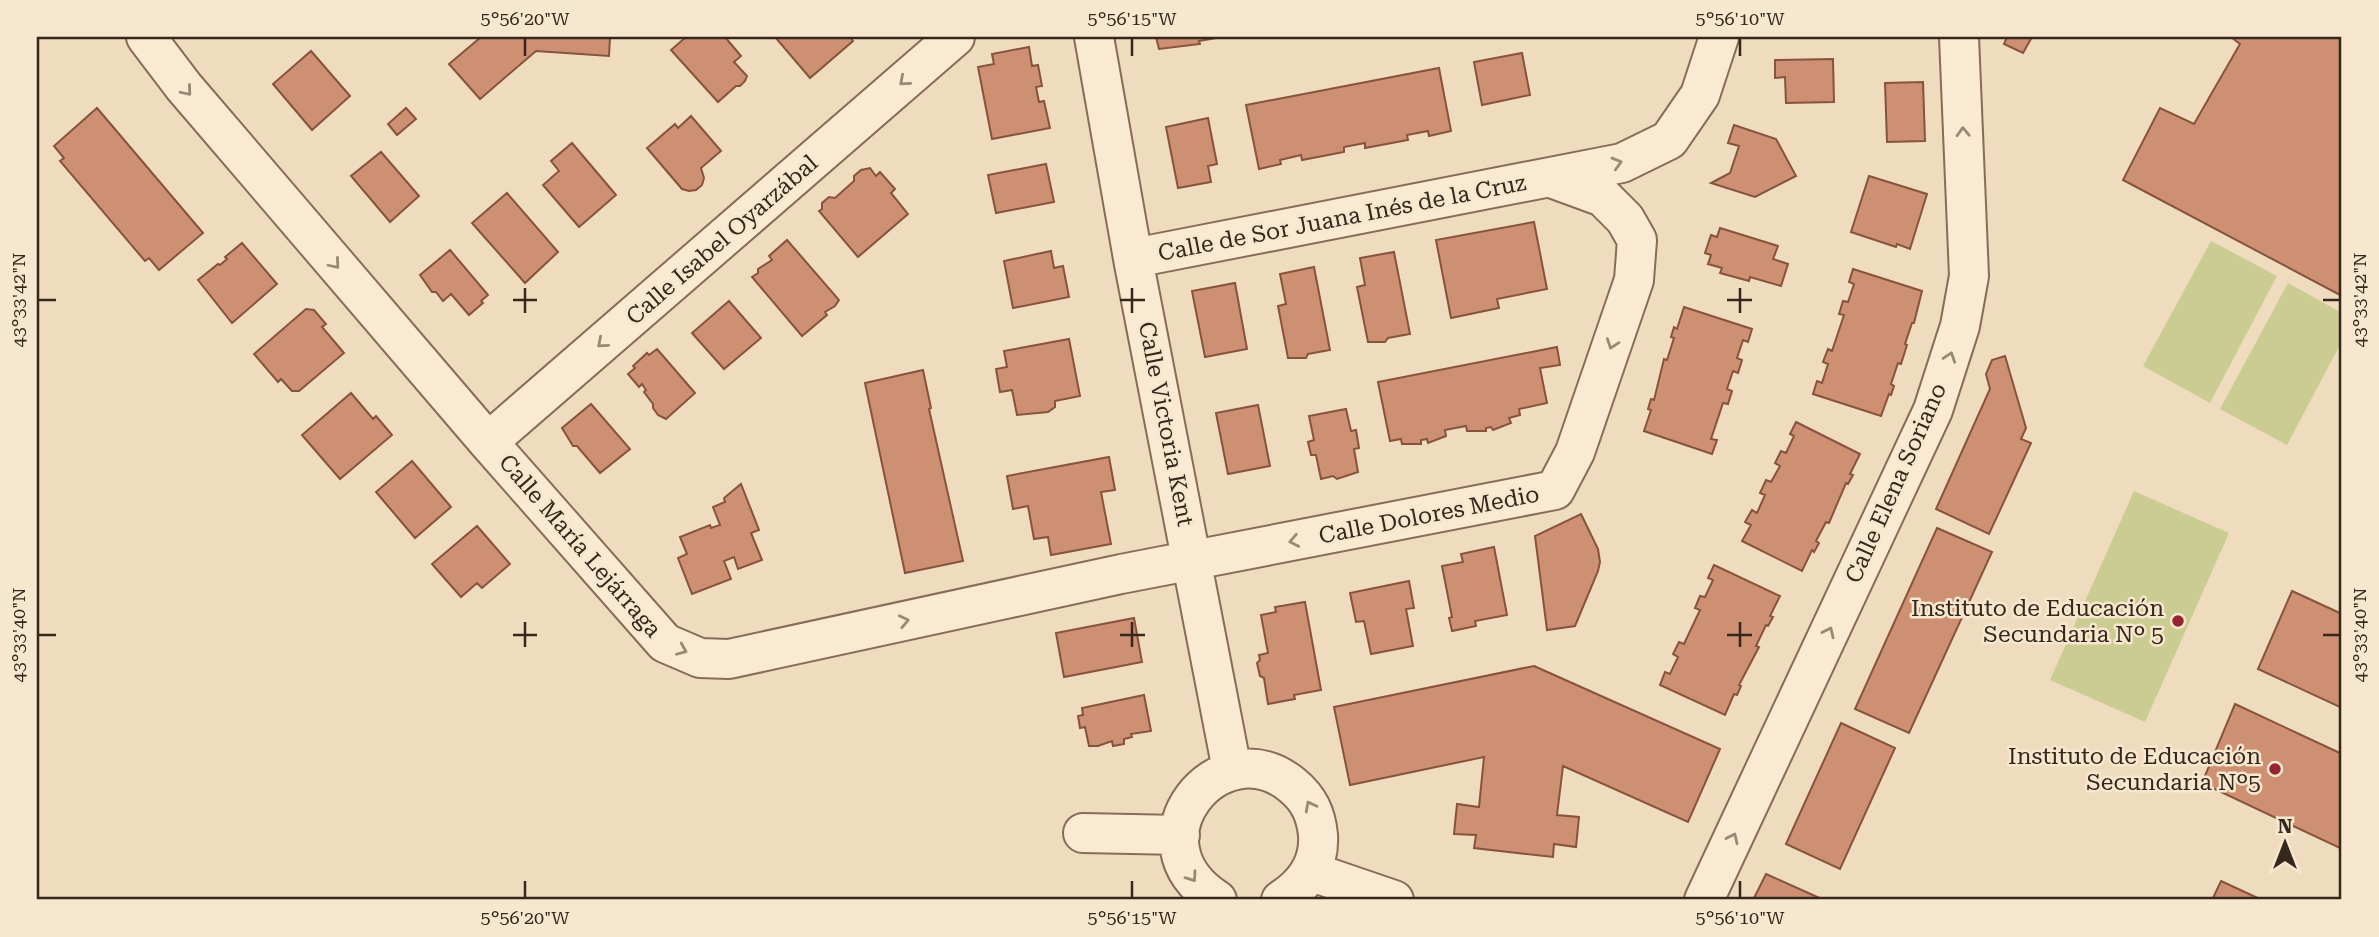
<svg xmlns="http://www.w3.org/2000/svg" width="2379" height="937" viewBox="0 0 2379 937" font-family="'Roboto Serif',serif">
<rect width="100%" height="100%" fill="#efdcbe"/>
<path fill="#cbcc92" d="M2211,241L2277,276L2210,403L2143,366Z
M2288,283L2342,313V341L2287,445L2220,409Z
M2134,491L2229,533L2145,722L2050,680Z"/>
<path fill="#ce9073" stroke="#87533c" stroke-width="2" d="M481,37H610L609,56L536,51L480,99L449,64Z
M686,37H725L741,56L734,62L747,76L745,81L740,86H736L718,102L671,50Z
M775,37H850L853,41L810,78Z
M1156,37H1222L1199,41L1200,44L1159,49Z
M2007,37H2032L2023,53L2004,44Z
M2231,37H2342V296L2123,180L2160,108L2194,124L2240,44Z
M1029,47L1032,66L1038,65L1042,86L1036,87L1039,102L1044,101L1050,128L992,139L978,67L994,64L992,54Z
M311,51L350,96L312,130L273,84Z
M1522,53L1530,95L1482,105L1474,62Z
M1833,59L1834,102L1786,103L1785,77L1775,78V60Z
M1439,68L1451,131L1429,136L1428,131L1407,135L1408,140L1365,148V143L1344,147V152L1302,160L1301,155L1280,160L1281,164L1259,169L1246,105Z
M1923,82L1925,141L1887,142L1885,83Z
M97,108L203,233L159,270L149,258L145,261L60,161L64,158L54,146Z
M406,108L416,119L397,135L388,124Z
M691,116L721,151L701,168L704,178L702,185L696,190L689,191L682,189L647,148L675,124L678,128Z
M1208,118L1217,164L1208,166L1211,182L1178,188L1166,127Z
M1734,125L1776,139L1796,176L1755,197L1711,183L1730,173L1739,146L1728,143Z
M572,143L616,195L579,227L543,185L559,171L551,161Z
M381,152L419,196L390,222L351,176Z
M1046,164L1054,202L996,213L988,175Z
M870,168L876,176L880,172L895,189L891,193L908,214L858,257L819,211L822,209V203L829,197L835,198L854,181V176L861,170Z
M1869,176L1927,194L1910,249L1897,244L1896,247L1851,232Z
M507,193L558,252L525,283L472,223Z
M1534,222L1547,289L1497,299L1499,308L1451,318L1436,240Z
M1720,228L1778,246L1773,259L1788,264L1781,286L1750,277L1749,281L1720,273L1722,268L1708,264L1711,255L1705,253L1711,235L1717,237Z
M787,240L839,300L835,306L825,312L827,315L802,336L752,277L758,273V269L772,260L769,256Z
M242,243L277,284L232,323L198,280L218,264L220,265L227,259L225,257Z
M450,250L488,295L481,301L483,303L469,315L451,294L443,301L436,292H432L420,275Z
M1051,251L1054,268L1063,266L1069,297L1013,308L1004,261Z
M1394,252L1410,334L1388,338L1385,342H1368L1357,287L1365,285L1360,258Z
M1314,267L1330,350L1308,354L1306,358H1288L1278,306L1286,304L1280,274Z
M1853,269L1922,291L1914,323H1912L1905,344L1907,345L1901,364L1898,363L1891,384L1894,386L1891,395L1889,394L1881,416L1813,394L1817,381L1822,383L1828,364L1823,362L1828,349L1832,351L1844,315L1839,314L1843,301L1848,302L1854,284L1849,282Z
M1235,283L1247,349L1205,357L1192,291Z
M729,301L761,338L724,369L692,333Z
M1684,307L1752,329L1748,342L1743,340L1737,358L1742,360L1738,373L1733,371L1727,389L1732,391L1728,404L1723,403L1711,439L1717,440L1712,454L1644,431L1651,410L1648,409L1651,399L1654,400L1664,359L1667,360L1674,338L1671,337L1674,327L1677,329Z
M306,309L314,310L326,324L322,327L344,353L299,391H292L281,379L278,382L254,354Z
M1069,339L1080,396L1055,401V407L1048,412L1017,415L1012,390L1000,392L996,369L1007,367L1004,351Z
M1557,347L1560,365L1540,368L1547,403L1519,409L1520,415L1509,418L1511,423L1493,430L1491,427L1486,428V431H1467L1466,426L1445,430L1446,436L1428,443L1427,439L1421,440V444H1402L1401,439L1390,441L1378,382Z
M657,349L695,393L666,419L658,415L653,408V404L644,392L646,390L642,384L639,387L628,374L635,368L633,366L647,353L649,355Z
M2005,356L2026,428L2021,439L2031,443L1989,534L1936,509L1990,389L1986,374L1992,360Z
M923,370L931,408L929,409L963,561L905,573L865,383Z
M351,393L373,419L376,416L392,435L340,479L302,435Z
M591,404L630,449L600,473L577,446H573L562,428Z
M1258,405L1270,466L1228,474L1216,413Z
M1346,409L1351,431L1356,430L1359,448L1354,449L1358,472L1337,479L1333,476L1321,479L1316,455H1311L1308,442L1314,440L1309,416Z
M1796,422L1860,454L1850,474L1853,475L1848,484L1846,483L1829,523L1826,522L1816,541L1819,543L1814,552L1812,550L1802,571L1742,541L1751,525L1745,522L1752,510L1757,513L1765,495L1760,493L1766,480L1771,482L1780,466L1775,463L1781,451L1786,453L1794,436L1790,434Z
M1109,457L1115,490L1101,492L1111,544L1051,555L1048,537L1034,539L1028,506L1013,509L1007,476Z
M412,461L451,507L415,538L376,492Z
M741,484L759,530L751,533L762,560L738,569L734,557L724,561L731,579L692,594L678,558L687,554L680,537L710,525L711,528L720,525L713,507L725,502L724,498Z
M1581,514L1598,549L1600,562L1598,571L1575,626L1547,630L1535,536Z
M477,526L510,564L482,588L477,583L461,597L432,564Z
M1937,528L1992,552L1909,733L1855,709Z
M1494,547L1507,615L1475,621L1476,626L1452,631L1449,618L1452,617L1442,566L1463,562L1461,554Z
M1714,565L1780,596L1770,616L1773,617L1768,626L1766,625L1756,646L1759,647L1739,685L1741,686L1737,695L1734,694L1725,715L1660,685L1665,672L1670,674L1678,657L1673,654L1679,642L1684,644L1700,610L1695,608L1700,596L1705,597L1713,580L1708,578Z
M1409,581L1414,608L1406,609L1413,646L1371,654L1364,621L1356,622L1350,593Z
M2292,591L2342,614V708L2258,669Z
M1305,602L1321,690L1294,695L1295,699L1268,704L1264,678L1260,676L1257,663L1260,660L1259,655L1268,653L1261,615L1276,612L1275,607Z
M1134,618L1142,662L1064,677L1056,633Z
M1534,666L1720,749L1688,822L1563,766L1557,815L1579,817L1576,847L1554,844L1553,857L1474,848L1476,835L1454,834L1457,804L1479,807L1484,757L1350,785L1334,707Z
M1144,695L1151,731L1131,734L1132,737L1124,739V744L1113,746L1112,741L1098,746H1089L1085,727L1080,728L1078,716L1083,715L1082,708Z
M2235,704L2342,754V849L2202,783Z
M1841,723L1895,748L1840,869L1786,844Z
M1766,874L1824,900H1753Z
M2221,881L2262,900H2212Z"/>
<g fill="none" stroke-linecap="round" stroke-linejoin="round">
<defs>
<path id="street" d="M146,37L184,87L488,442L665,643L700,658L729,659L1121,574L1555,490L1575,452L1634,280L1637,240L1625,219L1603,197L1551,178
M1094,37L1134,264L1232,770
M1134,258L1622,163L1669,140L1700,95L1719,37
M488,442L955,37
M1083,833L1180,835
M1312,872L1394,900
M1217,900C1125,841 1220,726 1292,785C1309,799 1316,814 1318,835C1320,864 1305,885 1281,900
M1704,900L1933,410L1960,326L1969,276L1959,37"/>
</defs>
<use href="#street" stroke="#876c57" stroke-width="42"/>
<use href="#street" stroke="#f9ead1" stroke-width="38"/>
</g>
<defs><path id="oneway-chevron" d="M-2-3.5L2.5 0L-2 3.5" fill="none" stroke-width="1.6" stroke-linecap="round" stroke-linejoin="round" transform="scale(1.75)"/></defs>
<g stroke="#988876">
<use href="#oneway-chevron" transform="translate(904 81) rotate(139)"/>
<use href="#oneway-chevron" transform="translate(187 91) rotate(50)"/>
<use href="#oneway-chevron" transform="translate(1963 132) rotate(-92)"/>
<use href="#oneway-chevron" transform="translate(1617 163) rotate(-16)"/>
<use href="#oneway-chevron" transform="translate(335 264) rotate(50)"/>
<use href="#oneway-chevron" transform="translate(602 343) rotate(139)"/>
<use href="#oneway-chevron" transform="translate(1612 344) rotate(109)"/>
<use href="#oneway-chevron" transform="translate(1950 357) rotate(-72)"/>
<use href="#oneway-chevron" transform="translate(1294 541) rotate(169)"/>
<use href="#oneway-chevron" transform="translate(904 621) rotate(-12)"/>
<use href="#oneway-chevron" transform="translate(1829 632) rotate(-65)"/>
<use href="#oneway-chevron" transform="translate(682 650) rotate(23)"/>
<use href="#oneway-chevron" transform="translate(1310 806) rotate(-118)"/>
<use href="#oneway-chevron" transform="translate(1733 838) rotate(-65)"/>
<use href="#oneway-chevron" transform="translate(1192 877) rotate(55)"/>
</g>
<path fill="none" stroke="#36261c" stroke-width="2.5" d="M525,38V56M1132,38V56M1740,38V56M525,288V313M1132,288V313M1740,288V313M38,300H56M513,300H537M1120,300H1145M1727,300H1752M2323,300H2340M525,622V647M1132,622V647M1740,622V647M38,635H56M513,635H537M1120,635H1145M1727,635H1752M2323,635H2340M525,881V898M1132,881V898M1740,881V898"/>
<g fill="#972531" stroke="#f6e7ce" stroke-width="2.5">
<circle cx="2178" cy="621" r="7"/>
<circle cx="2275" cy="769" r="7"/>
</g>
<g text-anchor="middle" dominant-baseline="central" stroke-width="5" stroke-linejoin="round" paint-order="stroke">
<g font-size="23" fill="#36261c" stroke="#f6e7ce">
<text transform="translate(1342 218) rotate(-11)">Calle de Sor Juana Inés de la Cruz</text>
<text transform="translate(722 240) rotate(-41)">Calle Isabel Oyarzábal</text>
<text transform="translate(1166 424) rotate(79)">Calle Victoria Kent</text>
<text transform="translate(1896 483) rotate(-66)">Calle Elena Soriano</text>
<text transform="translate(1429 515) rotate(-11)">Calle Dolores Medio</text>
<text transform="translate(580 546) rotate(49)">Calle María Lejárraga</text>
</g>
<g font-size="23" fill="#36261c" stroke="#f6e7ce" text-anchor="end">
<text x="2164" y="608">Instituto de Educación<tspan x="2164" dy="26">Secundaria Nº 5</tspan></text>
<text x="2261" y="756">Instituto de Educación<tspan x="2261" dy="26">Secundaria Nº5</tspan></text>
</g>
</g>
<rect width="2379" height="937" fill="none" stroke="#f6e7ce" stroke-width="77"/>
<g transform="translate(2285 843)" stroke="#f6e7ce" stroke-width="5" paint-order="stroke">
<path d="M0-5L12 26L0 18L-12 26Z" fill="#36261c"/>
<text y="-10" font-size="19" font-weight="bold" text-anchor="middle" fill="#36261c">N</text>
</g>
<rect x="38" y="38" width="2302" height="860" fill="none" stroke="#36261c" stroke-width="2.5"/>
<g font-size="18" text-anchor="middle" fill="#36261c">
<text x="525" y="25">5°56'20"W</text>
<text x="1132" y="25">5°56'15"W</text>
<text x="1740" y="25">5°56'10"W</text>
<text transform="translate(19 300) rotate(-90)" y="6">43°33'42"N</text>
<text transform="translate(2360 300) rotate(-90)" y="6">43°33'42"N</text>
<text transform="translate(19 635) rotate(-90)" y="6">43°33'40"N</text>
<text transform="translate(2360 635) rotate(-90)" y="6">43°33'40"N</text>
<text x="525" y="924">5°56'20"W</text>
<text x="1132" y="924">5°56'15"W</text>
<text x="1740" y="924">5°56'10"W</text>
</g>
</svg>
